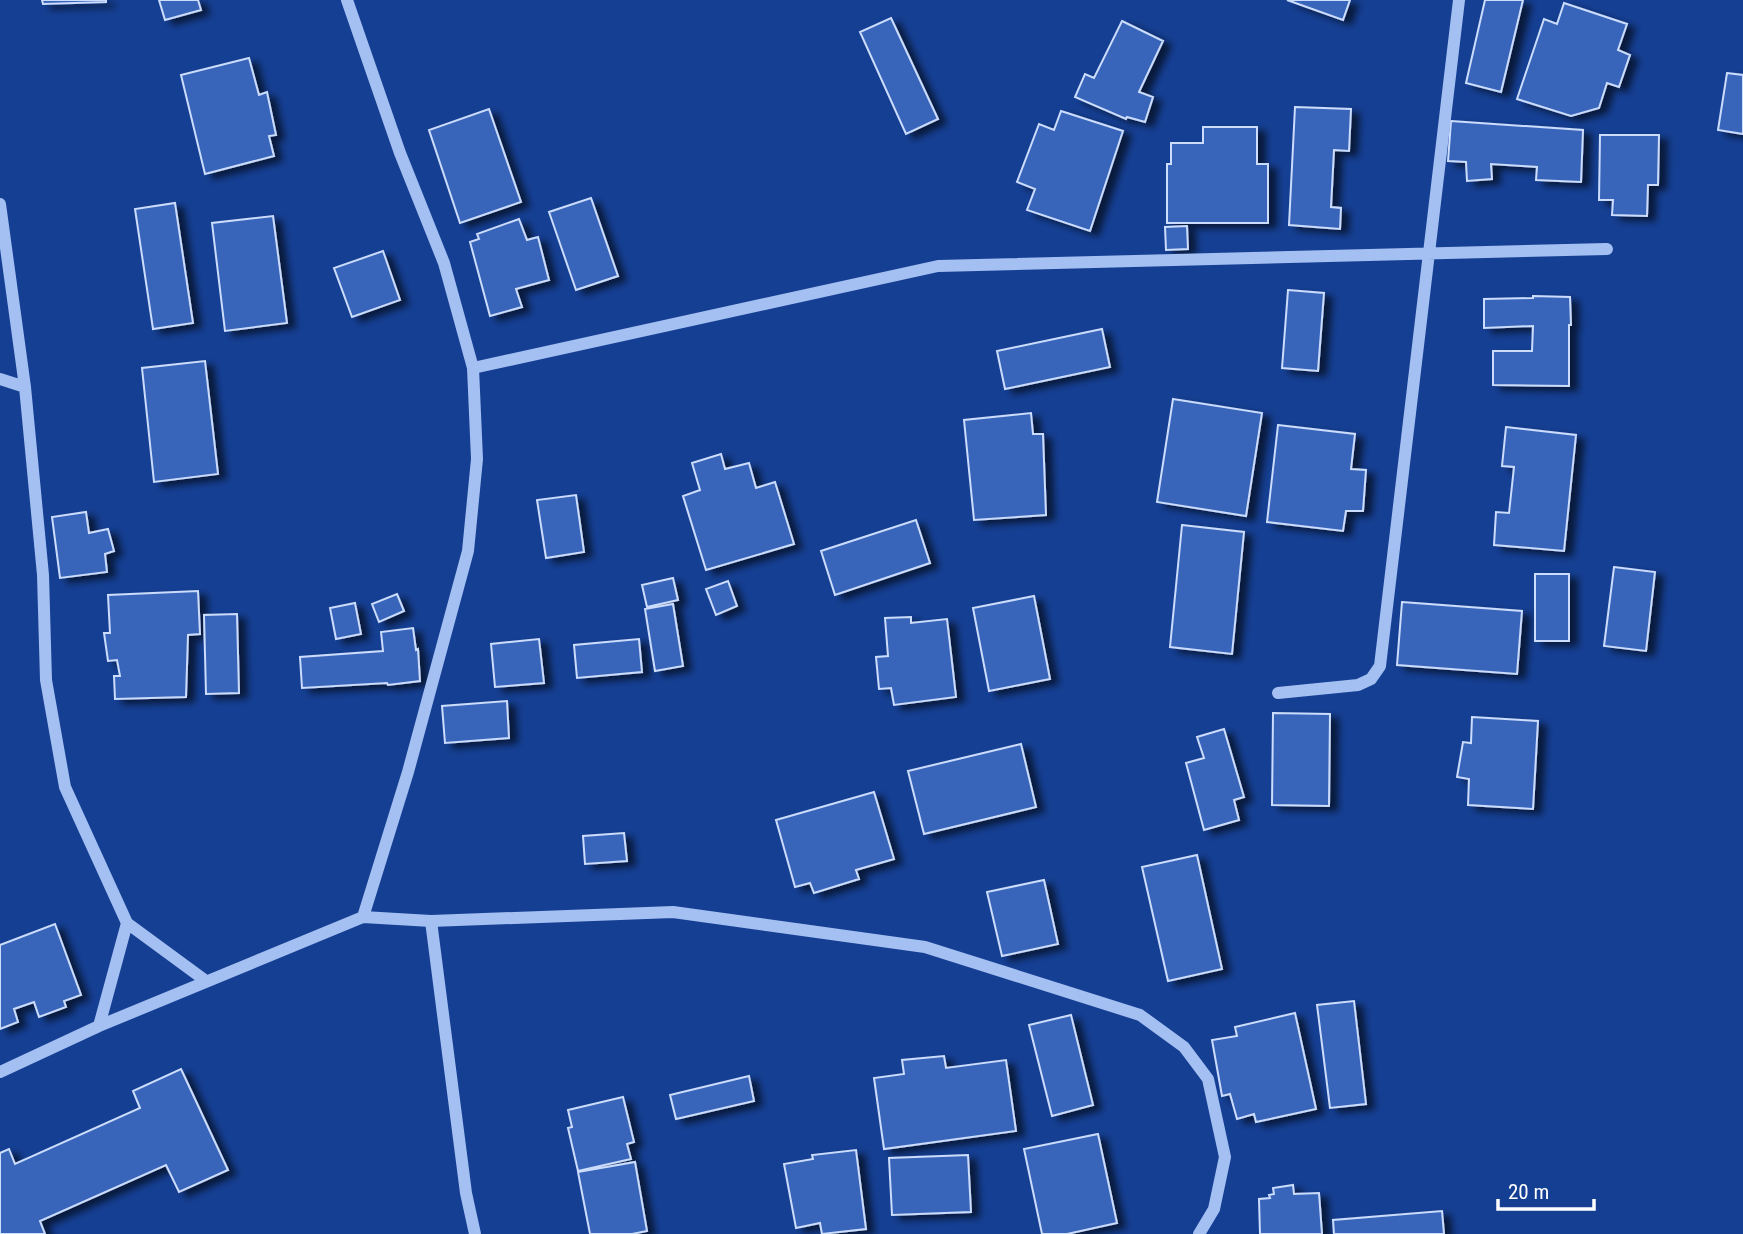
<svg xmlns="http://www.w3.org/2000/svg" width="1743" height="1234" viewBox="0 0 1743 1234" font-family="'Roboto Condensed',sans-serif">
<defs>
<filter id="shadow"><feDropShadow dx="8" dy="4.5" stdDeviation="3.5" flood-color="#0009"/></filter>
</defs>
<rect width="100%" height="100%" fill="#153f93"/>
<path fill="#3965ba" stroke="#cbdcfc" stroke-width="2" filter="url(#shadow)" d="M42,0H106V2L43,4Z
M159,0H198L201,10L165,20Z
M1287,0H1350L1343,20Z
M1485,0H1523L1501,92L1466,83Z
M1564,3L1627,24L1618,50L1630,55L1619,87L1607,83L1599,108L1571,116L1517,99L1544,19L1557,24Z
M891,18L938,119L906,134L860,32Z
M1122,21L1163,41L1139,92L1153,97L1145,122L1127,117L1126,119L1075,97L1085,74L1094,78Z
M249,58L259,95L267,92L276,135L269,136L274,156L205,174L181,75Z
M1727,73L1743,75V134L1718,130Z
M1295,107L1351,109L1349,151L1334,150L1331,207L1341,208L1340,229L1289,225Z
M489,109L521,202L460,223L429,130Z
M1061,111L1123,131L1090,231L1027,210L1035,189L1017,182L1039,124L1054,130Z
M1451,121L1583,130L1581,182L1536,180L1537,167L1491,164L1492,179L1467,181L1466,162L1448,161Z
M1203,127H1257V164H1268V223H1167V164H1171V143H1203Z
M1600,135H1659L1658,185H1648L1647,216L1612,215L1613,200H1599Z
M591,198L618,276L576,290L549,212Z
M175,203L193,323L153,329L135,209Z
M273,216L287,323L225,331L212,223Z
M519,219L527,240L538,237L549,280L516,289L522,307L490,316L470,242L479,239L477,234Z
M1187,226L1188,249L1166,250L1165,227Z
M383,251L400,300L352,317L334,268Z
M1288,290L1324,293L1318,371L1282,368Z
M1533,296L1570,297L1571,325H1569V386L1493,385V351H1532L1533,326L1484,328V299L1533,298Z
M1102,329L1110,367L1005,389L997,351Z
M205,361L218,474L154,482L142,368Z
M1173,399L1262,413L1246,516L1157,502Z
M1031,413L1033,434H1043L1046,515L974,520L964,420Z
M1278,425L1355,434L1351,469L1366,470L1363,511H1346L1343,531L1267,522Z
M1506,427L1576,435L1564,551L1494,545L1496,512L1509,513L1514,467L1502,466Z
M721,454L725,469L749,463L756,488L775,482L794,544L706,570L683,496L700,490L692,463Z
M576,495L584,552L546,558L537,500Z
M86,512L89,533L108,529L114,551L105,554L107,572L60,578L52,517Z
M916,520L930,563L835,595L821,551Z
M1182,525L1244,532L1232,654L1170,647Z
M1614,567L1655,572L1646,651L1604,646Z
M1535,574H1569V641H1535Z
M673,578L678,600L647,607L642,585Z
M728,581L737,606L716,615L706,589Z
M198,591L200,634L188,635L186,697L115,699L114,676H120L117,660L108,661L104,633H110L108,595Z
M397,594L404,611L379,622L372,604Z
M1034,596L1050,679L989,691L973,608Z
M1402,602L1522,611L1517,674L1397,665Z
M355,603L361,634L336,639L330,608Z
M673,604L683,666L655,671L645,609Z
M237,614L239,693L206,694L204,615Z
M911,617V623L947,619L956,697L894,705L891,688L879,689L876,657L888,656L885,618Z
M413,628L416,650L418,649L420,681L388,685L387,683L302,688L300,657L383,651L381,632Z
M539,639L544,683L495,687L491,644Z
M639,639L642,672L577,678L574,645Z
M507,701L509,738L445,743L442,706Z
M1273,713L1330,714L1329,806L1272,805Z
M1472,717L1538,721L1533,809L1468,805L1469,779L1457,777L1463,742L1471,743Z
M1224,729L1244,797L1234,800L1239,820L1204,830L1186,763L1204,758L1197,737Z
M1021,744L1036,807L924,834L908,771Z
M874,792L894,859L856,870L859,879L814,893L810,883L795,887L776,820Z
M624,833L627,861L585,864L583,836Z
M1197,855L1222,969L1168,981L1142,867Z
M1044,880L1058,944L1002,956L987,892Z
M55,924L81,995L64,1001L66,1007L39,1017L34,1002L14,1009L18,1022L0,1029V945Z
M1354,1001L1366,1104L1330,1108L1317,1005Z
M1295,1013L1316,1109L1256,1122L1254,1114L1237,1119L1230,1094L1222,1096L1212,1040L1237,1036L1235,1027Z
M1071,1015L1093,1105L1052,1116L1029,1025Z
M944,1056L946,1068L1006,1060L1016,1131L884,1149L874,1078L904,1074L902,1060Z
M181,1069L228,1170L179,1192L166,1165L40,1221L45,1234H0V1153L9,1149L15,1164L140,1108L133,1091Z
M749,1076L754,1101L676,1119L670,1095Z
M623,1097L634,1142L627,1144L631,1159L578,1171L568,1128L572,1127L568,1110Z
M1098,1134L1117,1223L1067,1234H1042L1024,1149Z
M856,1150L866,1229L822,1234L820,1223L796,1228L784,1164L813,1159L812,1155Z
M968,1155L971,1212L892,1215L889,1158Z
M635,1162L647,1231L632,1234H590L578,1172Z
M1293,1185L1294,1194L1319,1193L1322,1234H1260L1259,1199L1270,1198L1269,1195L1274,1194L1273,1188Z
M1442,1211L1444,1234H1334L1333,1220Z"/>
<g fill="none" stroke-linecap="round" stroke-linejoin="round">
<path stroke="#a4bff1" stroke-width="12" d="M347,0L400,153L444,263L473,368L477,459L468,551L408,772L363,917
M0,204L25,387L43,575L46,680L65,787L127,923L206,981
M473,368L938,266L1607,249
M0,379L25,387
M1278,693L1358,685L1371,679L1380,666L1459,0
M431,921L466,1193L475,1234
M99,1026L127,923
M0,1072L99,1026L363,917L431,921L673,912L925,947L1140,1015L1184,1047L1208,1079L1225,1157L1214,1209L1199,1234"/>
</g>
<path d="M1498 1199v10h96v-10" fill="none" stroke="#ffffff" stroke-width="3.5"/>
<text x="1508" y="1199" font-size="21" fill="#ffffff" stroke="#153f93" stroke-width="5" paint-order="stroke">20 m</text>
</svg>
